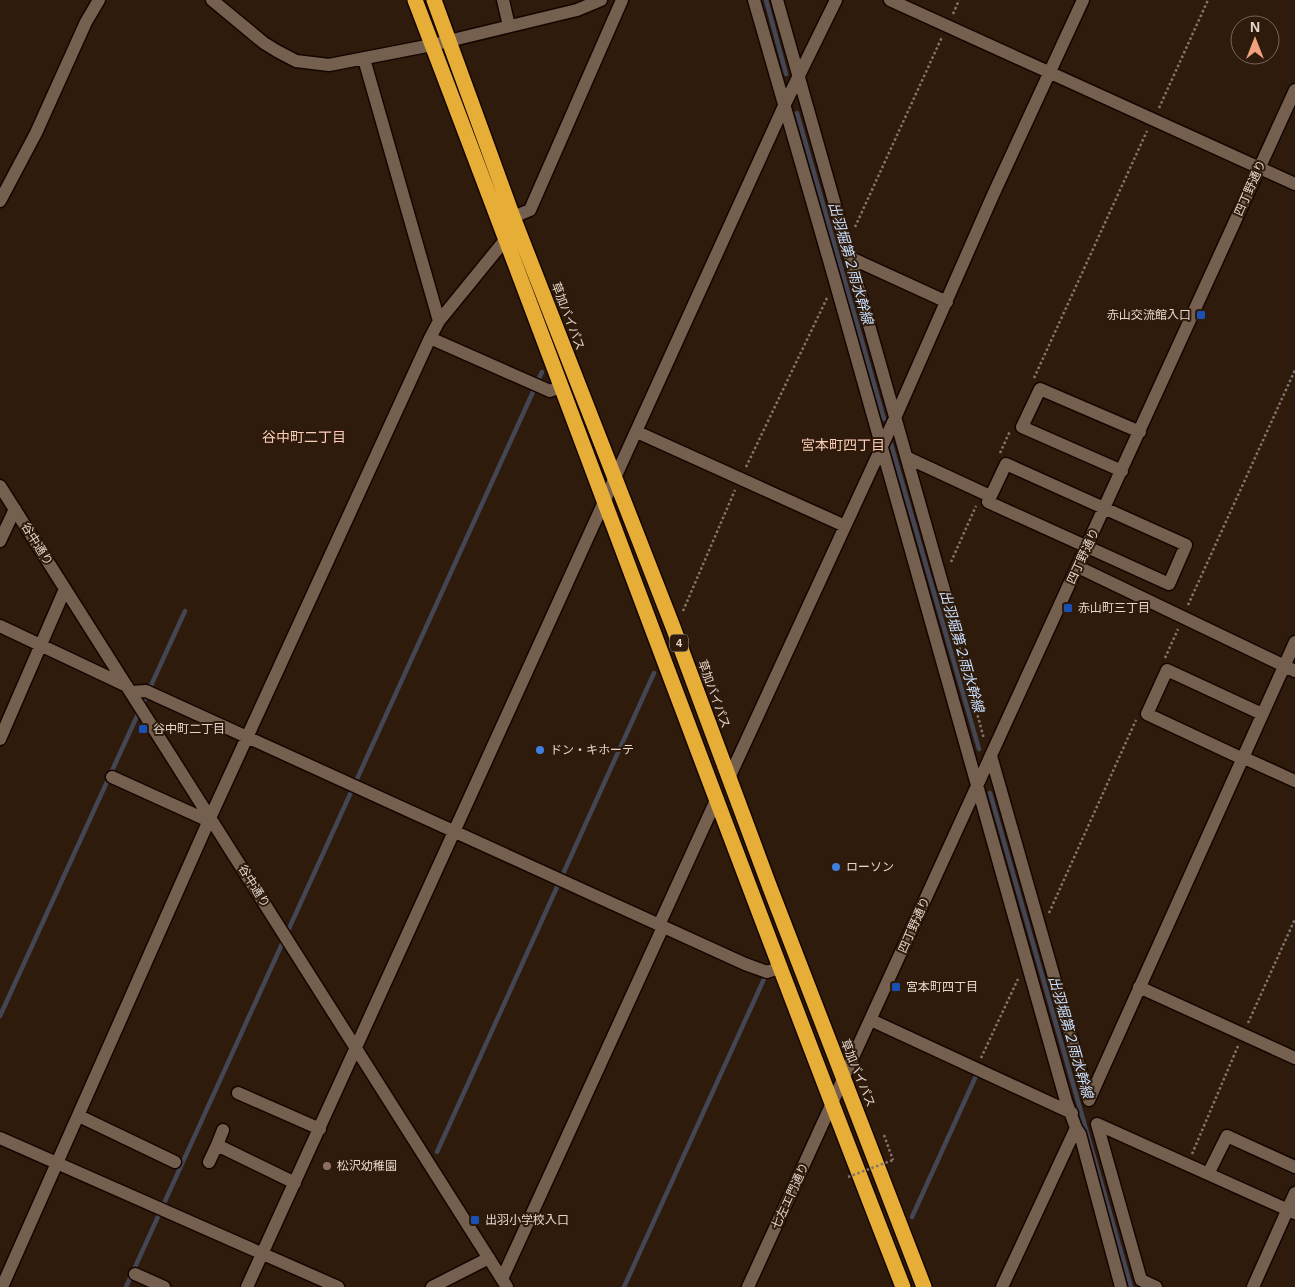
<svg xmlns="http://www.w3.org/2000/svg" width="1295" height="1287" viewBox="0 0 1295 1287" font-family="Arial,'Noto Sans JP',sans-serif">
<rect width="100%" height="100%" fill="#2e1b0c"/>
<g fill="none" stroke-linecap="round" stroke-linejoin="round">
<path stroke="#454653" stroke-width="4.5" d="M766,0L786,74
M797,113L884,419
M891,444L979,749
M990,793L1131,1287
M0,1016L185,611
M437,1152L654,673
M912,1217L976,1076
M126,1287L542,372
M624,1287L764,979"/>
<defs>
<path id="minor" d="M212,0L264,43L277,51L296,61L329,65L432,45L577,10L601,0
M503,0L509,26
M754,0L835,281L1066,1101L1076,1128L1002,1287
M777,0L946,597
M890,0L1295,184
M364,59L439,321
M0,201L36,133L86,22L99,0
M513,217L530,210L622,0
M851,258L947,302
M430,338L550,391L560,387
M637,432L845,526
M908,458L990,496
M1006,464L1186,545L1169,584L988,502Z
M1122,471L1022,427L1040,389L1140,432
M0,486L507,1287
M0,541L15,509
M1078,567L1295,671
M0,626L127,686
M131,692L146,691L745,964L767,972L779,968
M0,739L65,589
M991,756L1089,1100
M1242,757L1295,781
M1241,758L1147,714L1167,670L1262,714
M112,777L209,821
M729,778L895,418L993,195L1083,0
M659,925L717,798
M1139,987L1295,1058
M871,1020L1072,1113
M238,1093L320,1129
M1089,1100L1295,642
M79,1116L175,1162
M1076,1128L1080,1134L1121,1287
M0,1138L338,1287
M217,1145L223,1130
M209,1162L217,1145L295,1183
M1208,1174L1227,1136L1295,1167
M135,1274L164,1287
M502,1279L663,927
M2,1287L210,818L430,338L439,321L505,240
M247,1287L784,106L836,0
M432,1287L489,1258
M748,1287L1295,90
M1156,1287L1141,1280L1097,1124L1295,1213
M1253,1287L1295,1193"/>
<path id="highway" d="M415,0C579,429 736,860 903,1287
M434,0L513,217L673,627L769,885L924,1287"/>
</defs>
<use href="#minor" stroke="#150500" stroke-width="15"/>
<use href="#highway" stroke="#150500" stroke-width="18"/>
<path stroke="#857468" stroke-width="2.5" stroke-dasharray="2.5 2.5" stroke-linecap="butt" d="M953,14L959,0
M1159,108L1208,0
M855,227L942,37
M1034,378L1147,131
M1000,453L1010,431
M746,467L827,298
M951,562L976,506
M1188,605L1295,370
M949,609L984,739
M683,611L735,490
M1165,658L1178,629
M1049,913L1136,720
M1248,1023L1295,919
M981,1058L1018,979
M884,1135L893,1160
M1192,1154L1238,1046"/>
<use href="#minor" stroke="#755f4e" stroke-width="12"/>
<use href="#highway" stroke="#e6ad37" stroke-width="15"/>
<path stroke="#857468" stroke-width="2.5" stroke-dasharray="2.5 2.5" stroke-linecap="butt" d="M848,1177L893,1160"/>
</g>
<g fill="#1a4fb4" stroke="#2e1b0c" stroke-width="2">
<rect x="1196" y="310" width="10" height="10" rx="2.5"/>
<rect x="1063" y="603" width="10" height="10" rx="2.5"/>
<rect x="138" y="724" width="10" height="10" rx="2.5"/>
<rect x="891" y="982" width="10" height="10" rx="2.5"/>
<rect x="470" y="1215" width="10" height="10" rx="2.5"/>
</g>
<g fill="#3f7fe0" stroke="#2e1b0c" stroke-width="2">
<circle cx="540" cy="750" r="5"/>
<circle cx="836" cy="867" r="5"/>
</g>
<circle fill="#8d6e63" stroke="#2e1b0c" stroke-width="2" cx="327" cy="1166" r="5"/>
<g text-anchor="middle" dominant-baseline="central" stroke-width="4" stroke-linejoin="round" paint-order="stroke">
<rect fill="#2e1b0c" stroke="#ae9f94" stroke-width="1" x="670" y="634.5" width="18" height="17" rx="4"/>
<g font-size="11" font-weight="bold" fill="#e5d7ce">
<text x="679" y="643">4</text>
</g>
<g font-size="12" fill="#e5d7ce" stroke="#2e1b0c">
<text transform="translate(1250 188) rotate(-66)">四丁野通り</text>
<text transform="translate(568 316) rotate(69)">草加バイパス</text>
<text transform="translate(37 544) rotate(58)">谷中通り</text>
<text transform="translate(1083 556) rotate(-65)">四丁野通り</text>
<text transform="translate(714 694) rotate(70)">草加バイパス</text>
<text transform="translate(254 886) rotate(58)">谷中通り</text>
<text transform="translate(914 925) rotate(-66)">四丁野通り</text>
<text transform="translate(858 1073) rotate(68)">草加バイパス</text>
<text transform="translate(790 1196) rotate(-65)">七左エ門通り</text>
</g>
<g font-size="12" fill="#e5d7ce" stroke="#2e1b0c" text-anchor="start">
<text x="1191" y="315" text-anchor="end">赤山交流館入口</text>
<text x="1078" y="608">赤山町三丁目</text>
<text x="153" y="729">谷中町二丁目</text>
<text x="550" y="750">ドン・キホーテ</text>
<text x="846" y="867">ローソン</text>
<text x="906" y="987">宮本町四丁目</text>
<text x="337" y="1166">松沢幼稚園</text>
<text x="485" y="1220">出羽小学校入口</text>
</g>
<g font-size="14" font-style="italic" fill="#cae0ff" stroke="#2e1b0c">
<text transform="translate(851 263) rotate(74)">出羽堀第２雨水幹線</text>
<text transform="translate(962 651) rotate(74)">出羽堀第２雨水幹線</text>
<text transform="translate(1071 1037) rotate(74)">出羽堀第２雨水幹線</text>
</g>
<g font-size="14" fill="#fcceb9" stroke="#2e1b0c">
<text x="304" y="437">谷中町二丁目</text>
<text x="843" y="445">宮本町四丁目</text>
</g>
</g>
<g transform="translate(1255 40)"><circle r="24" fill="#2e1b0c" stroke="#77665a"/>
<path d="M0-4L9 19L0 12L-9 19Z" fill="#f1a17d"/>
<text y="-8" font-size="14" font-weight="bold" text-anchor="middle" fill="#e5d7ce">N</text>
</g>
</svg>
